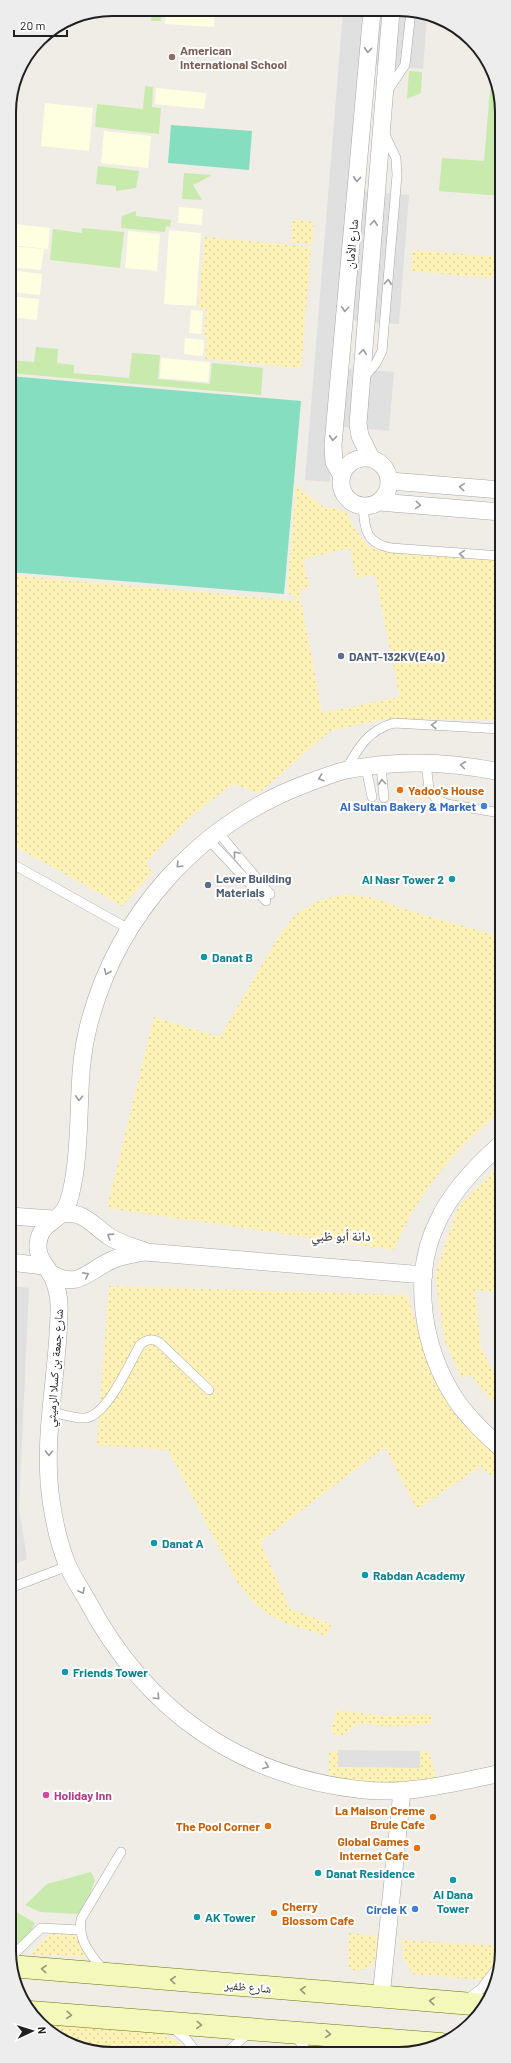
<svg xmlns="http://www.w3.org/2000/svg" width="511" height="2063" viewBox="0 0 511 2063" font-family="Barlow,'Noto Naskh Arabic',sans-serif">
<defs>
<pattern id="sand-dots" width="8" height="8" patternUnits="userSpaceOnUse"><rect width="8" height="8" fill="#fef2b6"/><path d="M2 2h.1M6 6h.1" fill="none" stroke="#d9cf9c" stroke-width="1.8" stroke-linecap="round"/></pattern>
</defs>
<rect width="100%" height="100%" fill="#f0ede6"/>
<path fill="#feffe0" d="M166,9L215,10L214,27L165,24Z
M156,88L206,93L204,109L155,104Z
M45,103L93,108L89,151L41,146Z
M104,131L151,136L148,168L101,163Z
M179,207L203,209L202,225L178,223Z
M13,224L50,228L48,249L11,245Z
M169,230L201,233L196,306L164,304Z
M128,231L160,234L157,271L125,268Z
M9,246L44,249L41,270L9,267Z
M9,270L42,274L40,295L9,292Z
M9,296L39,299L37,320L9,317Z
M191,310L203,311L201,334L189,333Z
M185,338L204,340L203,356L184,354Z
M161,358L210,362L208,382L160,378Z"/>
<path fill="#c8eaac" d="M152,9H161V21H151Z
M409,71L422,72L421,93L407,99Z
M145,86L153,87L152,107L161,108L159,134L95,127L97,104L143,109Z
M490,90H497L501,98V196L439,191L442,158L484,161Z
M98,166L139,171L136,188L116,191V186L96,184Z
M184,173L212,175L193,185L202,200L182,199Z
M136,211V216L171,220L170,227L166,226L165,232L121,228L122,216Z
M82,228L124,232L120,268L50,260L53,229L82,233Z
M36,347L58,349L57,363L74,365V373L129,378L132,353L160,355L158,379L210,384L212,363L263,368L261,395L9,373V360L34,362Z
M91,1872L95,1880L84,1911L79,1914L40,1912L25,1905L47,1884Z
M10,1908L35,1923C29,1936 23,1943 10,1948Z
M267,2048L302,2050V2053H259Z"/>
<path fill="url(#sand-dots)" fill-rule="evenodd" d="M293,220L314,222L312,244L291,242Z
M205,237L311,247L301,368L205,359L207,337H204L206,309L198,308Z
M413,250L497,257V252H501V276L491,275V278L411,271Z
M296,486L325,508H334L346,512L352,525L369,548L501,561V720L385,719L330,731L259,793L233,784L191,816L146,862L152,873L122,906L9,843V575L300,601L287,592ZM350,548L356,578L375,575L400,697L322,713L299,590L309,588L303,559Z
M347,894L374,898L400,908L501,937V1111C467,1139 439,1169 416,1206C407,1219 401,1235 394,1250L107,1208L154,1017L220,1037L279,936L296,914L320,900Z
M501,1164L502,1292L475,1290L481,1347L502,1390V1413L470,1375L462,1378L445,1341L435,1275L458,1207Z
M109,1286L407,1295L433,1375L456,1412L489,1448L502,1458V1483L480,1467L417,1509L385,1447L260,1542L290,1609L331,1624L327,1636C283,1622 262,1621 235,1578L168,1450L97,1445Z
M337,1710L384,1716L430,1714L433,1723C417,1725 400,1727 384,1726C377,1726 365,1722 359,1724C349,1728 340,1745 331,1730Z
M338,1750V1767L420,1768V1751L429,1752L436,1778L399,1786L329,1782V1752Z
M52,1932L80,1933L92,1957L30,1954Z
M349,1933L378,1936C376,1956 378,1971 353,1970L348,1966Z
M397,1940L502,1946V1958L496,1981L413,1974L403,1957V1945Z
M39,2023L159,2033L175,2040L188,2052H92Z"/>
<path fill="#85debf" d="M171,125L252,131L249,170L168,163Z
M9,376L301,401L284,594L9,572Z"/>
<path fill="#e0e0e0" d="M343,11H419L427,15L423,69L367,64L357,191L409,195L399,324L346,320L342,368L394,372L389,431L334,426L330,482L305,480Z
M10,1286L29,1288L19,1508L27,1559L10,1567Z
M338,1750L420,1751V1768L338,1767Z"/>
<g fill="none" stroke-linecap="round" stroke-linejoin="round">
<defs>
<path id="lane" d="M386,93L405,65L411,11
M363,379L376,363L382,351L397,175L396,158L384,133
M363,506C365,529 365,543 391,548L501,556
M426,763L429,789L436,799L447,804L501,813
M381,766L384,798
M366,768L372,797
M346,770C358,748 368,730 394,723L501,729
M217,831L270,894
M208,839L266,901
M9,862L129,929
M52,1412C63,1414 75,1419 86,1418C108,1414 129,1364 140,1345C146,1339 153,1338 160,1343L209,1390
M10,1588L68,1566
M10,1958L41,1928L80,1930
M105,1972C91,1955 78,1942 81,1919L121,1852
M466,2000L481,1989L500,1964
M172,2027L186,2039L196,2052
M295,2036L309,2053
M227,2052L250,2032"/>
<path id="street" d="M341 482a24 24 0 1 1 48 0a24 24 0 1 1-48 0Z
M371,458L360,436L358,424L391,11
M342,476L334,462L333,445L372,11
M390,481L501,490
M379,502L501,512
M501,772C451,762 398,759 347,770C334,773 321,778 308,783C199,823 116,915 88,1028C75,1079 83,1132 73,1183C71,1192 69,1206 62,1213C52,1224 40,1225 38,1244C37,1257 44,1263 50,1273C57,1284 60,1300 59,1313C58,1375 42,1438 51,1500C54,1521 59,1544 67,1564C72,1576 80,1588 87,1600C145,1710 239,1777 364,1790C410,1795 457,1782 502,1773
M501,1144C477,1165 452,1191 438,1221C410,1277 423,1350 456,1400C469,1419 485,1434 502,1449
M62,1214C84,1210 93,1226 110,1237C121,1244 133,1247 145,1251
M10,1216L53,1219
M10,1262L44,1266
M50,1273C79,1290 87,1271 112,1260C123,1255 134,1254 145,1252L424,1275
M381,1997L402,1791"/>
<path id="secondary" d="M10,1966L485,2005
M30,2012L441,2044"/>
</defs>
<use href="#lane" stroke="#a7a7a7" stroke-width="10"/>
<use href="#street" stroke="#a7a7a7" stroke-width="18"/>
<use href="#secondary" stroke="#677706" stroke-width="23"/>
<use href="#lane" stroke="#fff" stroke-width="9"/>
<use href="#street" stroke="#fff" stroke-width="17"/>
<use href="#secondary" stroke="#f4f9bb" stroke-width="22"/>
</g>
<defs><path id="oneway-chevron" d="M-2-3.5L2.5 0L-2 3.5" fill="none" stroke-width="1.6" stroke-linecap="round" stroke-linejoin="round"/></defs>
<g stroke="#9b9b9b">
<use href="#oneway-chevron" transform="translate(368 50) rotate(95)"/>
<use href="#oneway-chevron" transform="translate(357 179) rotate(95)"/>
<use href="#oneway-chevron" transform="translate(374 223) rotate(-85)"/>
<use href="#oneway-chevron" transform="translate(388 282) rotate(-85)"/>
<use href="#oneway-chevron" transform="translate(345 309) rotate(95)"/>
<use href="#oneway-chevron" transform="translate(363 352) rotate(-85)"/>
<use href="#oneway-chevron" transform="translate(333 438) rotate(95)"/>
<use href="#oneway-chevron" transform="translate(462 487) rotate(-175)"/>
<use href="#oneway-chevron" transform="translate(418 505) rotate(5)"/>
<use href="#oneway-chevron" transform="translate(462 554) rotate(-176)"/>
<use href="#oneway-chevron" transform="translate(434 725) rotate(-176)"/>
<use href="#oneway-chevron" transform="translate(463 765) rotate(-172)"/>
<use href="#oneway-chevron" transform="translate(321 778) rotate(161)"/>
<use href="#oneway-chevron" transform="translate(382 782) rotate(-95)"/>
<use href="#oneway-chevron" transform="translate(236 854) rotate(-130)"/>
<use href="#oneway-chevron" transform="translate(179 865) rotate(134)"/>
<use href="#oneway-chevron" transform="translate(107 972) rotate(112)"/>
<use href="#oneway-chevron" transform="translate(79 1098) rotate(93)"/>
<use href="#oneway-chevron" transform="translate(110 1236) rotate(-147)"/>
<use href="#oneway-chevron" transform="translate(86 1275) rotate(-27)"/>
<use href="#oneway-chevron" transform="translate(49 1453) rotate(91)"/>
<use href="#oneway-chevron" transform="translate(82 1591) rotate(62)"/>
<use href="#oneway-chevron" transform="translate(157 1697) rotate(46)"/>
<use href="#oneway-chevron" transform="translate(266 1766) rotate(22)"/>
</g>
<g stroke="#959775">
<use href="#oneway-chevron" transform="translate(44 1969) rotate(-175)"/>
<use href="#oneway-chevron" transform="translate(173 1980) rotate(-175)"/>
<use href="#oneway-chevron" transform="translate(303 1990) rotate(-175)"/>
<use href="#oneway-chevron" transform="translate(432 2001) rotate(-175)"/>
<use href="#oneway-chevron" transform="translate(69 2015) rotate(5)"/>
<use href="#oneway-chevron" transform="translate(199 2025) rotate(4)"/>
<use href="#oneway-chevron" transform="translate(328 2034) rotate(5)"/>
</g>
<circle fill="#8d6e63" stroke="#fff" stroke-width="1.5" cx="172" cy="57" r="4"/>
<g fill="#5c6f8a" stroke="#fff" stroke-width="1.5">
<circle cx="341" cy="656" r="4"/>
<circle cx="208" cy="885" r="4"/>
</g>
<g fill="#e8710a" stroke="#fff" stroke-width="1.5">
<circle cx="400" cy="790" r="4"/>
<circle cx="433" cy="1817" r="4"/>
<circle cx="268" cy="1826" r="4"/>
<circle cx="417" cy="1848" r="4"/>
<circle cx="274" cy="1913" r="4"/>
</g>
<g fill="#3f7fe0" stroke="#fff" stroke-width="1.5">
<circle cx="484" cy="806" r="4"/>
<circle cx="415" cy="1909" r="4"/>
</g>
<g fill="#0f9aa8" stroke="#fff" stroke-width="1.5">
<circle cx="452" cy="879" r="4"/>
<circle cx="204" cy="957" r="4"/>
<circle cx="154" cy="1543" r="4"/>
<circle cx="365" cy="1575" r="4"/>
<circle cx="65" cy="1672" r="4"/>
<circle cx="318" cy="1873" r="4"/>
<circle cx="453" cy="1880" r="4"/>
<circle cx="197" cy="1917" r="4"/>
</g>
<circle fill="#d1479c" stroke="#fff" stroke-width="1.5" cx="46" cy="1795" r="4"/>
<g text-anchor="middle" dominant-baseline="central" stroke-width="4" stroke-linejoin="round" paint-order="stroke">
<g font-size="12" font-weight="bold" fill="#785e54" stroke="#fff" text-anchor="start">
<text x="180" y="50">American<tspan x="180" dy="14">International School</tspan></text>
</g>
<g font-size="12" fill="#202020" stroke="#fff">
<text transform="translate(351 244) rotate(-85)">شارع الأمان</text>
<text transform="translate(54 1368) rotate(-86)">شارع جمعة بن كسلا الرميثي</text>
<text transform="translate(248 1986) rotate(5)">شارع ظفير</text>
</g>
<g font-size="12" font-weight="bold" fill="#4e5e75" stroke="#fff" text-anchor="start">
<text x="349" y="656">DANT-132KV(E40)</text>
<text x="216" y="878">Lever Building<tspan x="216" dy="14">Materials</tspan></text>
</g>
<g font-size="12" font-weight="bold" fill="#c56008" stroke="#fff" text-anchor="end">
<text x="408" y="790" text-anchor="start">Yadoo's House</text>
<text x="425" y="1810">La Maison Creme<tspan x="425" dy="14">Brule Cafe</tspan></text>
<text x="260" y="1826">The Pool Corner</text>
<text x="409" y="1841">Global Games<tspan x="409" dy="14">Internet Cafe</tspan></text>
<text x="282" y="1906" text-anchor="start">Cherry<tspan x="282" dy="14">Blossom Cafe</tspan></text>
</g>
<g font-size="12" font-weight="bold" fill="#366cbe" stroke="#fff" text-anchor="end">
<text x="476" y="806">Al Sultan Bakery &amp; Market</text>
<text x="407" y="1909">Circle K</text>
</g>
<g font-size="12" font-weight="bold" fill="#0d838f" stroke="#fff" text-anchor="start">
<text x="444" y="879" text-anchor="end">Al Nasr Tower 2</text>
<text x="212" y="957">Danat B</text>
<text x="162" y="1543">Danat A</text>
<text x="373" y="1575">Rabdan Academy</text>
<text x="73" y="1672">Friends Tower</text>
<text x="326" y="1873">Danat Residence</text>
<text x="453" y="1894" text-anchor="middle">Al Dana<tspan x="453" dy="14">Tower</tspan></text>
<text x="205" y="1917">AK Tower</text>
</g>
<g font-size="12" font-weight="bold" fill="#b23c85" stroke="#fff" text-anchor="start">
<text x="54" y="1795">Holiday Inn</text>
</g>
<g font-size="13" font-weight="bold" fill="#535353" stroke="#fff">
<text x="341" y="1236">دانة أبو ظبي</text>
</g>
</g>
<path d="M0 0H511V2063H0ZM112 16H399A96 96 0 0 1 495 112V1951A96 96 0 0 1 399 2047H112A96 96 0 0 1 16 1951V112A96 96 0 0 1 112 16Z" fill="#ededed" fill-rule="evenodd"/>
<path fill="none" stroke="#202020" stroke-width="2" d="M112 16H399A96 96 0 0 1 495 112V1951A96 96 0 0 1 399 2047H112A96 96 0 0 1 16 1951V112A96 96 0 0 1 112 16Z"/>
<g transform="translate(32 2031) rotate(86)" stroke="#ffffff" stroke-width="3" paint-order="stroke">
<path d="M0-3L7 15L0 10L-7 15Z" fill="#202020"/>
<text y="-6" font-size="11" font-weight="bold" text-anchor="middle" fill="#202020">N</text>
</g>
<path d="M14 30v6h53v-6" fill="none" stroke="#202020" stroke-width="2"/>
<text x="20" y="30" font-size="12" fill="#202020" stroke="#ffffff" stroke-width="3" paint-order="stroke">20 m</text>
</svg>
